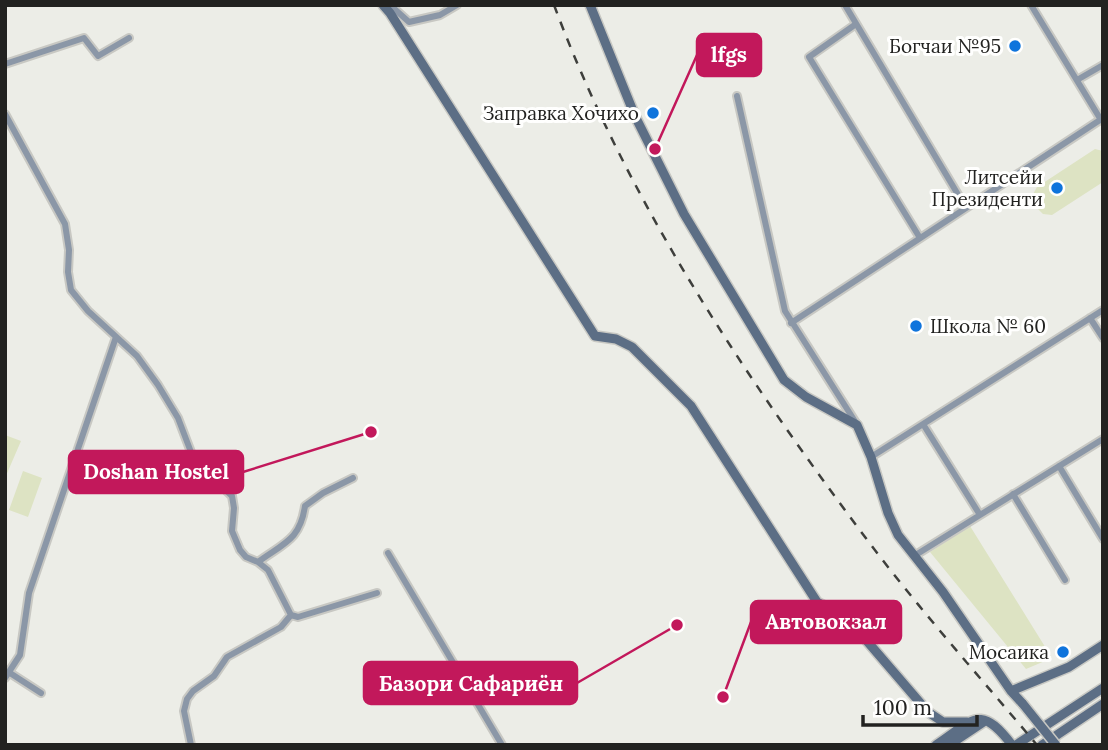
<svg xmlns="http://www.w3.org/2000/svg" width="1108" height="750" viewBox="0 0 1108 750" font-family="Lora,serif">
<rect width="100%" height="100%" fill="#ecede7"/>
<path fill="#dde3c3" d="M1095,149L1103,151V182L1052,215L1043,214L1036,207L1032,196L1037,187Z
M5,435L21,441L5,478Z
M23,471L42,478L28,517L9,510Z
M970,526L1052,658L1026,669L930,552Z"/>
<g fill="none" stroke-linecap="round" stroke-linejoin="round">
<defs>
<path id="street" d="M390,5L409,22L440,15L457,5
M845,5L966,208
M1031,5L1101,120
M856,24L809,57L920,238
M5,64L84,38L98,56L129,38
M1077,80L1103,65
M737,96L785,311L856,423
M5,114L65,224L69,250L68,272L71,290L88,311L137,356L158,385L178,418L194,460L232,496L234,508L232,531L240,550L246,557L258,562L268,570L291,615L281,627L227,657L214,676L193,691L187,699L184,711L191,745
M1090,318L1103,338
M791,323L1103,118
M923,424L980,515L1103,439
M871,457L1103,310
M1059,466L1103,539
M1013,494L1065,580
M388,553L502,745
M914,556L980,515
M258,562C284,543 300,540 305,506L323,493L353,478
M291,615L298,617L377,593
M10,673L41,693
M5,678L20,655L29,593L116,337"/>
<path id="secondary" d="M383,5L390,13L595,336L616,339L632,347L691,406L817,602L848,619L928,712L943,722H967
M590,5L635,116L684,214L784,380L806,397L857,425L871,457L888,513L898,535L943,592L1011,691L1023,704
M1011,691L1069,667L1103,645
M936,745C973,721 979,702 1012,745
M949,745L985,721
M1016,745L1103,688
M1042,745L1103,704"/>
</defs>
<use href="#street" stroke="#c8c8c3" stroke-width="10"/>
<use href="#secondary" stroke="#c8c8c3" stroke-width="12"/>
<use href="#street" stroke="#8b97a7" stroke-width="6"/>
<use href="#secondary" stroke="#5c6e85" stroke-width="9"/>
<path stroke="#3e3f3c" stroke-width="2.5" stroke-dasharray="9 9" stroke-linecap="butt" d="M554,5C626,198 742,373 865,537C919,609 979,676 1037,745"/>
<defs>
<path id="secondary-bridge" d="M1023,704L1056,745"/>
</defs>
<use href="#secondary-bridge" stroke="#c8c8c3" stroke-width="12" stroke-linecap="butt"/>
<use href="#secondary-bridge" stroke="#5c6e85" stroke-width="9"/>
</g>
<g fill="#0f74dc" stroke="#fffffe" stroke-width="2.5">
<circle cx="1015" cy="46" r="7"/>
<circle cx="653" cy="113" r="7"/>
<circle cx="1057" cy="188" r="7"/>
<circle cx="916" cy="326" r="7"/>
<circle cx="1063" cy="652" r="7"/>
</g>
<g text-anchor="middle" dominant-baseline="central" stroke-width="6" stroke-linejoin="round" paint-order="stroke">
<g font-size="19" fill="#222220" stroke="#fffffe" text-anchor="end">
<text x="1001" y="46">Богчаи №95</text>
<text x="639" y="113">Заправка Хочихо</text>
<text x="1043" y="177">Литсейи<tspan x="1043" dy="22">Президенти</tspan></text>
<text x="930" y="326" text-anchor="start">Школа № 60</text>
<text x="1049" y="652">Мосаика</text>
</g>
</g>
<path fill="none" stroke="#c2185b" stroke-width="2.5" d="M655 149L697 55M371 432L243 472M723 697L751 622M677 625L577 683"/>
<g fill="#c2185b" stroke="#fffffe" stroke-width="2.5">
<circle cx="655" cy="149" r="7"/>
<circle cx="371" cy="432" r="7"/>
<circle cx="723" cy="697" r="7"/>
<circle cx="677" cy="625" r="7"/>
</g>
<g fill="#c2185b" stroke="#c2185b" stroke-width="2.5">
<rect x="697" y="34" width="64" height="42" rx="7"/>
<rect x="69" y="451" width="174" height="42" rx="7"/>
<rect x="751" y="601" width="150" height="42" rx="7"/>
<rect x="364" y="662" width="213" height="42" rx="7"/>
</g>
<g font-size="21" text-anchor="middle" font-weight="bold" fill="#fff">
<text x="729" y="62">lfgs</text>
<text x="156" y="479">Doshan Hostel</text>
<text x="826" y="629">Автовокзал</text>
<text x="471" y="691">Базори Сафариён</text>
</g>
<rect width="1108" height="750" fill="none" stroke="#222220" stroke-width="14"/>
<path d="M863 715v10h114v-10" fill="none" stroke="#222220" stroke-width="3.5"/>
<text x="874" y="715" font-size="21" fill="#222220" stroke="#fffffe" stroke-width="5" paint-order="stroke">100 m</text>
</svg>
